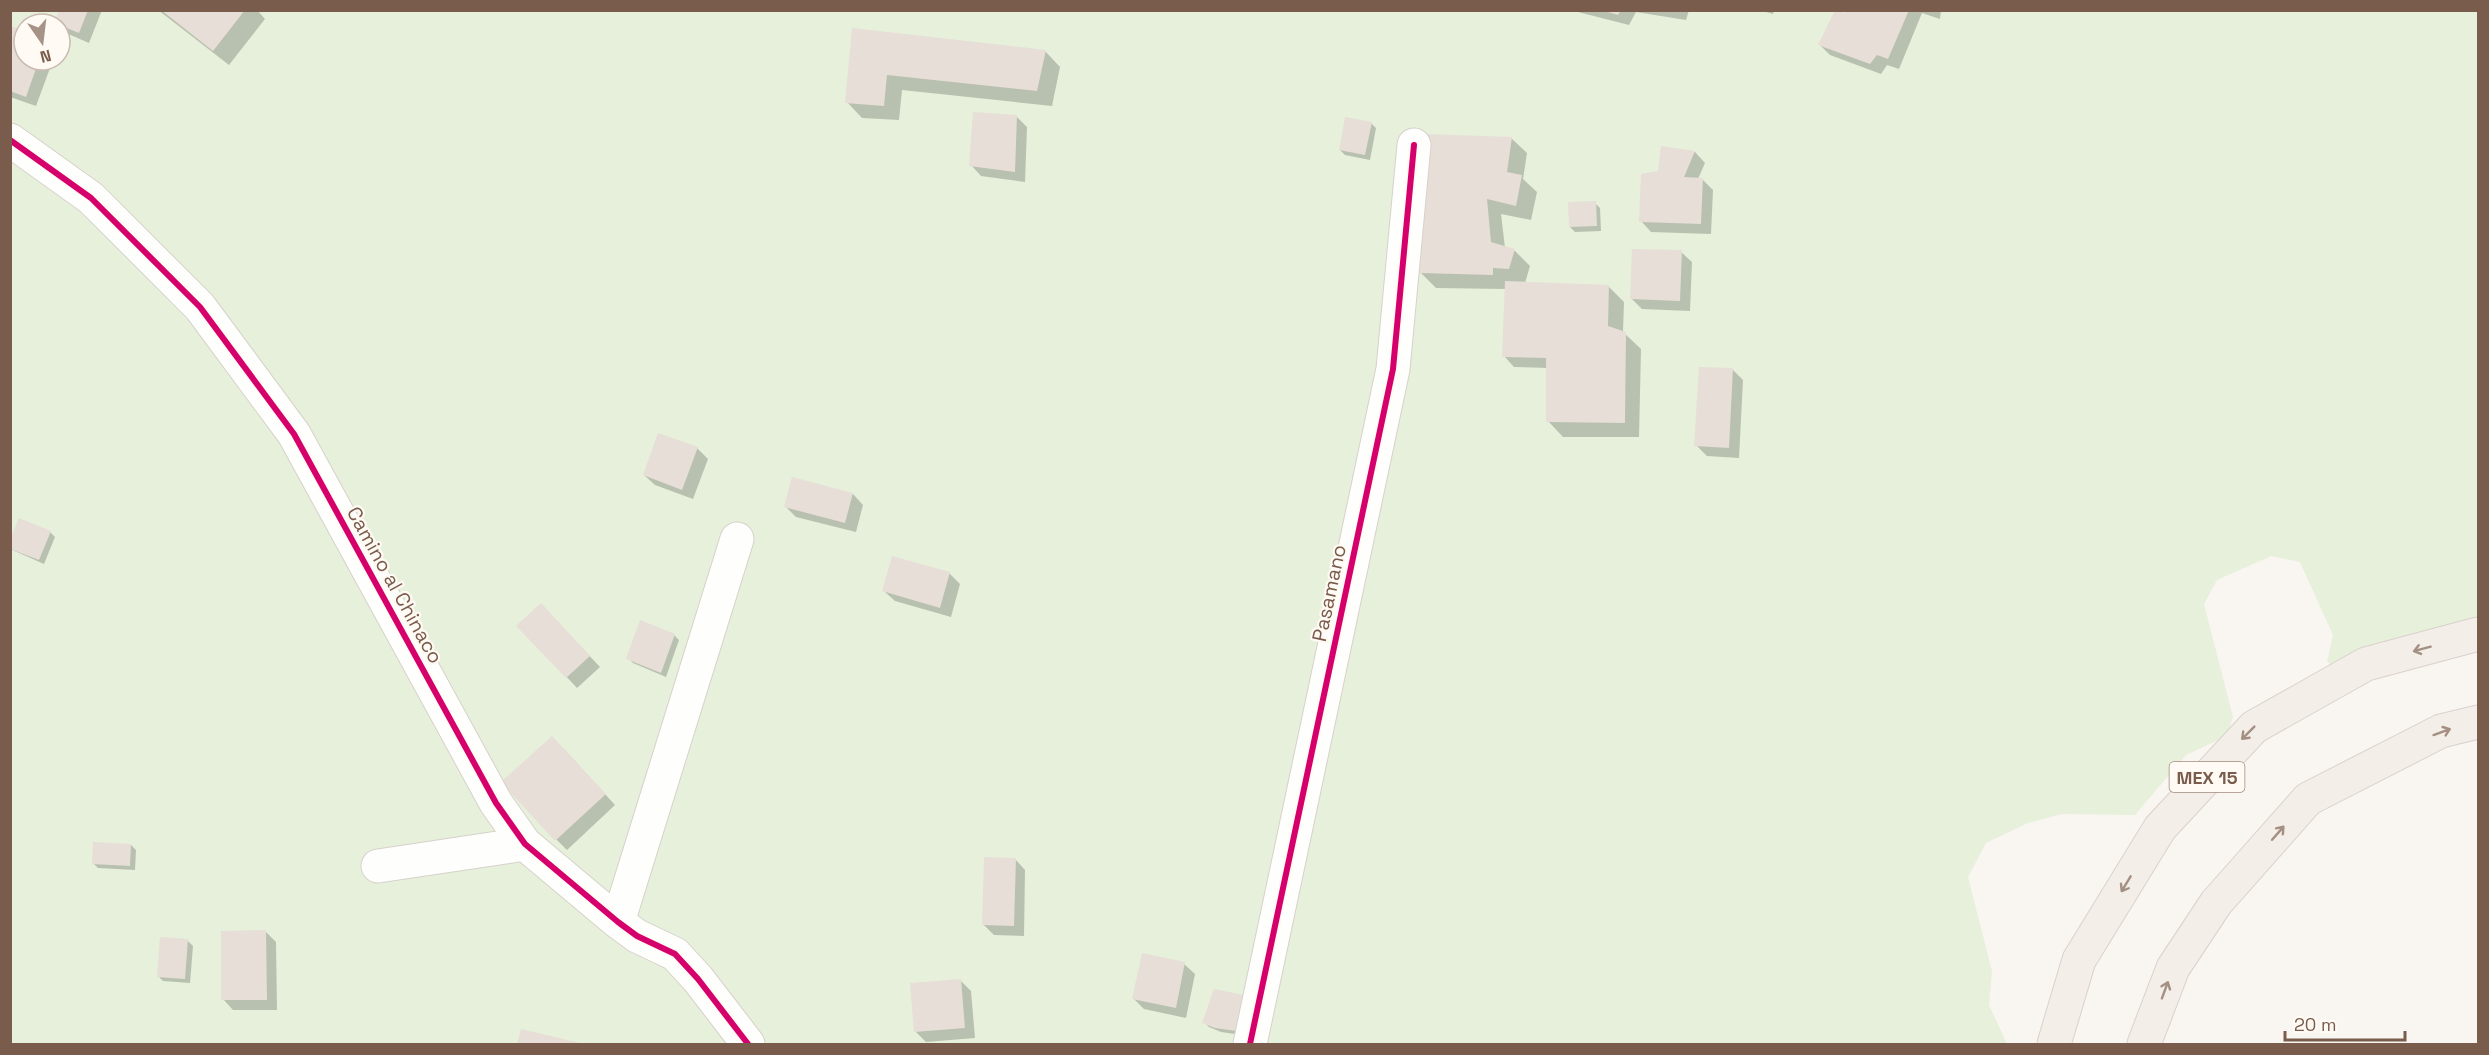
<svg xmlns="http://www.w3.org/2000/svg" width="2489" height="1055" viewBox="0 0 2489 1055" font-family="'Space Grotesk',sans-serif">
<rect width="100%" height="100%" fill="#f9f5f0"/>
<path fill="#e7f0db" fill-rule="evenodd" d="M10,11H2478V622L2342,670L2327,662L2333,635L2300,562L2271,556L2217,580L2204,604L2233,717L2227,736L2186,755L2135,815L2062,814L2028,823L1986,843L1968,877L1992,971L1989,1005L2007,1044H11ZM24,24H60V60H24Z"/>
<path fill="#0003" d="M60,10H102L89,43L66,33L60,27Z
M158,10H257L265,19L229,65Z
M1570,10H1689L1686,20L1636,12L1629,25Z
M1759,10H1774L1773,14Z
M1848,10H1941L1940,19L1922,13L1899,69L1887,65L1881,74L1830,55L1819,44Z
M10,28L24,32V60H53L36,106L10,97Z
M853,29L1045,51L1060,67L1052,106L902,90L899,120L862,118L847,102Z
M1016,116L1027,127L1025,182L981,176L971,165Z
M1371,123L1376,128L1370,160L1345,155L1340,150Z
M1511,138L1527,153L1523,179L1537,192L1531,220L1501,214L1505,248L1515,251L1530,266L1525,283L1608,286L1624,302L1623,332L1641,349L1639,437H1563L1548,421L1549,368L1514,367L1504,356L1506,289L1436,288L1420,272Z
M1662,148L1695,152L1705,163L1698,179H1702L1713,190L1711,234L1651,232L1641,221L1659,172Z
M1595,203L1600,208L1601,231L1575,232L1570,227Z
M1681,252L1692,262L1690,311L1642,309L1632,299Z
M1733,370L1743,380L1739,458L1707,456L1696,445Z
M697,448L708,459L693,499L655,485L644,475Z
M853,494L863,505L856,532L796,517L785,506Z
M50,532L55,537L44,564L10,549Z
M949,573L960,584L951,617L895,601L884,591Z
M551,615L600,667L577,688L519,626Z
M674,635L679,640L666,677L633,663L628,658Z
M563,748L615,805L567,850L556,839Z
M131,845L136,850L135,870L98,868L93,863Z
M1015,859L1025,870L1024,936L994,935L983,924Z
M266,932L276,942L277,1010H233L223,999Z
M188,941L193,946L190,983L163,981L158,976Z
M1184,964L1195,974L1186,1018L1144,1009L1134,999Z
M960,980L971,991L975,1038L926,1042L916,1032Z
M1215,991L1256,1037L1221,1032L1209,1027L1204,1022Z
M522,1031L581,1044H519Z"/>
<path fill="#e6ded7" d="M59,10H88L79,33L54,23Z
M161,10H245L213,51Z
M1601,10H1621L1618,15Z
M1835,10L1845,13L1846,10H1909L1888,59L1877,55L1870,64L1818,45Z
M10,26L24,31V60H39L26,97L10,91Z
M852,28L1046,50L1037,91L887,75L884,106L845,103Z
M973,112L1017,115L1015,172L969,166Z
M1345,117L1372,122L1365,155L1339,150Z
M1424,134L1512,137L1507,172L1522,175L1516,206L1487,199L1491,242L1515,249L1509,269L1493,268V275L1419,273Z
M1661,146L1695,151L1684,177L1703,178L1701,224L1639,222L1641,174L1658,171Z
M1596,201L1597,226L1569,227L1568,202Z
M1632,249L1682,250L1680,301L1630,299Z
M1505,281L1609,285L1608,326L1626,332L1625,423L1546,422V358L1502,357Z
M1699,367L1733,368L1729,448L1694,446Z
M658,433L698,447L682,490L643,475Z
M792,477L853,493L845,523L784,507Z
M19,518L51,531L39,560L10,549V539Z
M892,556L950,572L940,608L882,591Z
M541,603L590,656L566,678L516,626Z
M640,620L675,634L661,673L626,659Z
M552,736L606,794L555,841L501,782Z
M93,842L131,844L130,866L92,864Z
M984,857L1016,858L1014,926L982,925Z
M266,930L267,1000H221V931Z
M160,937L188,939L185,979L157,977Z
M1142,953L1185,962L1176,1008L1132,999Z
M961,979L965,1028L914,1032L910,983Z
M1214,989L1253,997L1243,1032L1215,1028L1202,1023Z
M521,1029L584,1044H517Z"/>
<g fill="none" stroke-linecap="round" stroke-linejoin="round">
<defs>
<path id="minor" d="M10,140L91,198L200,307L294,434L496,803L525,844L618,922L637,936L675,954L698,979L748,1044
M378,866L525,844
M618,922L737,539
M1250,1044L1393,369L1414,145"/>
<path id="primary" d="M2054,1044L2079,960L2160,828L2254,727L2366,664L2478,634
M2144,1044L2173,968L2216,903L2308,799L2441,731L2478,722"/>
</defs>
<use href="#minor" stroke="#d7d1cb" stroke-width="35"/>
<use href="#primary" stroke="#dad1cc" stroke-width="35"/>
<use href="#minor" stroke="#fefefd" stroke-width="33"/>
<use href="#primary" stroke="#f3eee8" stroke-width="33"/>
<defs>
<path id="cycleway" d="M10,140L91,198L200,307L294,434L496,803L525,844L618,922L637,936L675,954L698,979L748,1044
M1250,1044L1393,369L1414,145"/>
</defs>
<use href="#cycleway" stroke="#fffaf3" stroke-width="10"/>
<use href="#cycleway" stroke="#d6006c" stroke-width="6"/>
</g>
<defs><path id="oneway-shaft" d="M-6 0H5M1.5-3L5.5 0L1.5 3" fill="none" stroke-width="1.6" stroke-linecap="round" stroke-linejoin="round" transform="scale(1.5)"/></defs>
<g stroke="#a48f83">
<use href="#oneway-shaft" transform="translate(2422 649) rotate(165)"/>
<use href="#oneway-shaft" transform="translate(2442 732) rotate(-20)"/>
<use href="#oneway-shaft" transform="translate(2248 733) rotate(135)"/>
<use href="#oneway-shaft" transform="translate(2278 833) rotate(-49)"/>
<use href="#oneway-shaft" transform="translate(2126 884) rotate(121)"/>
<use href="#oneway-shaft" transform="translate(2165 990) rotate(-70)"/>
</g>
<g text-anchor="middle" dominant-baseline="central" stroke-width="4.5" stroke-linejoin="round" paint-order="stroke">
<rect fill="#fffaf3" stroke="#a28b7f" stroke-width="1.5" x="2169.5" y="762" width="75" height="30" rx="4.5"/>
<g font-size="18" font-weight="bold" fill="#7a5c4d">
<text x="2207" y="777">MEX 15</text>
</g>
<g font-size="20" fill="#7a5c4d" stroke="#fffaf3">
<text transform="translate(395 585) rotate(61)">Camino al Chinaco</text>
<text transform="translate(1329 593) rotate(-78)">Pasamano</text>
</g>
</g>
<rect width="2489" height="1055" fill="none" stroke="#7a5c4d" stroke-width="24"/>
<g transform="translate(42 42) rotate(166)"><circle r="28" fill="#fffaf3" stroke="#cabbb1" stroke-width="1.5"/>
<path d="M0-4.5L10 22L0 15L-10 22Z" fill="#a69286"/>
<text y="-9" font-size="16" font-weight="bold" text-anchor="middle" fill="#7a5c4d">N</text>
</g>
<path d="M2285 1031v9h120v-9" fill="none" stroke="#7a5c4d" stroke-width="3"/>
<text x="2294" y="1031" font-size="18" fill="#7a5c4d" stroke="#fffaf3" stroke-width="4.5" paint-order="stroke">20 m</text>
</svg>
